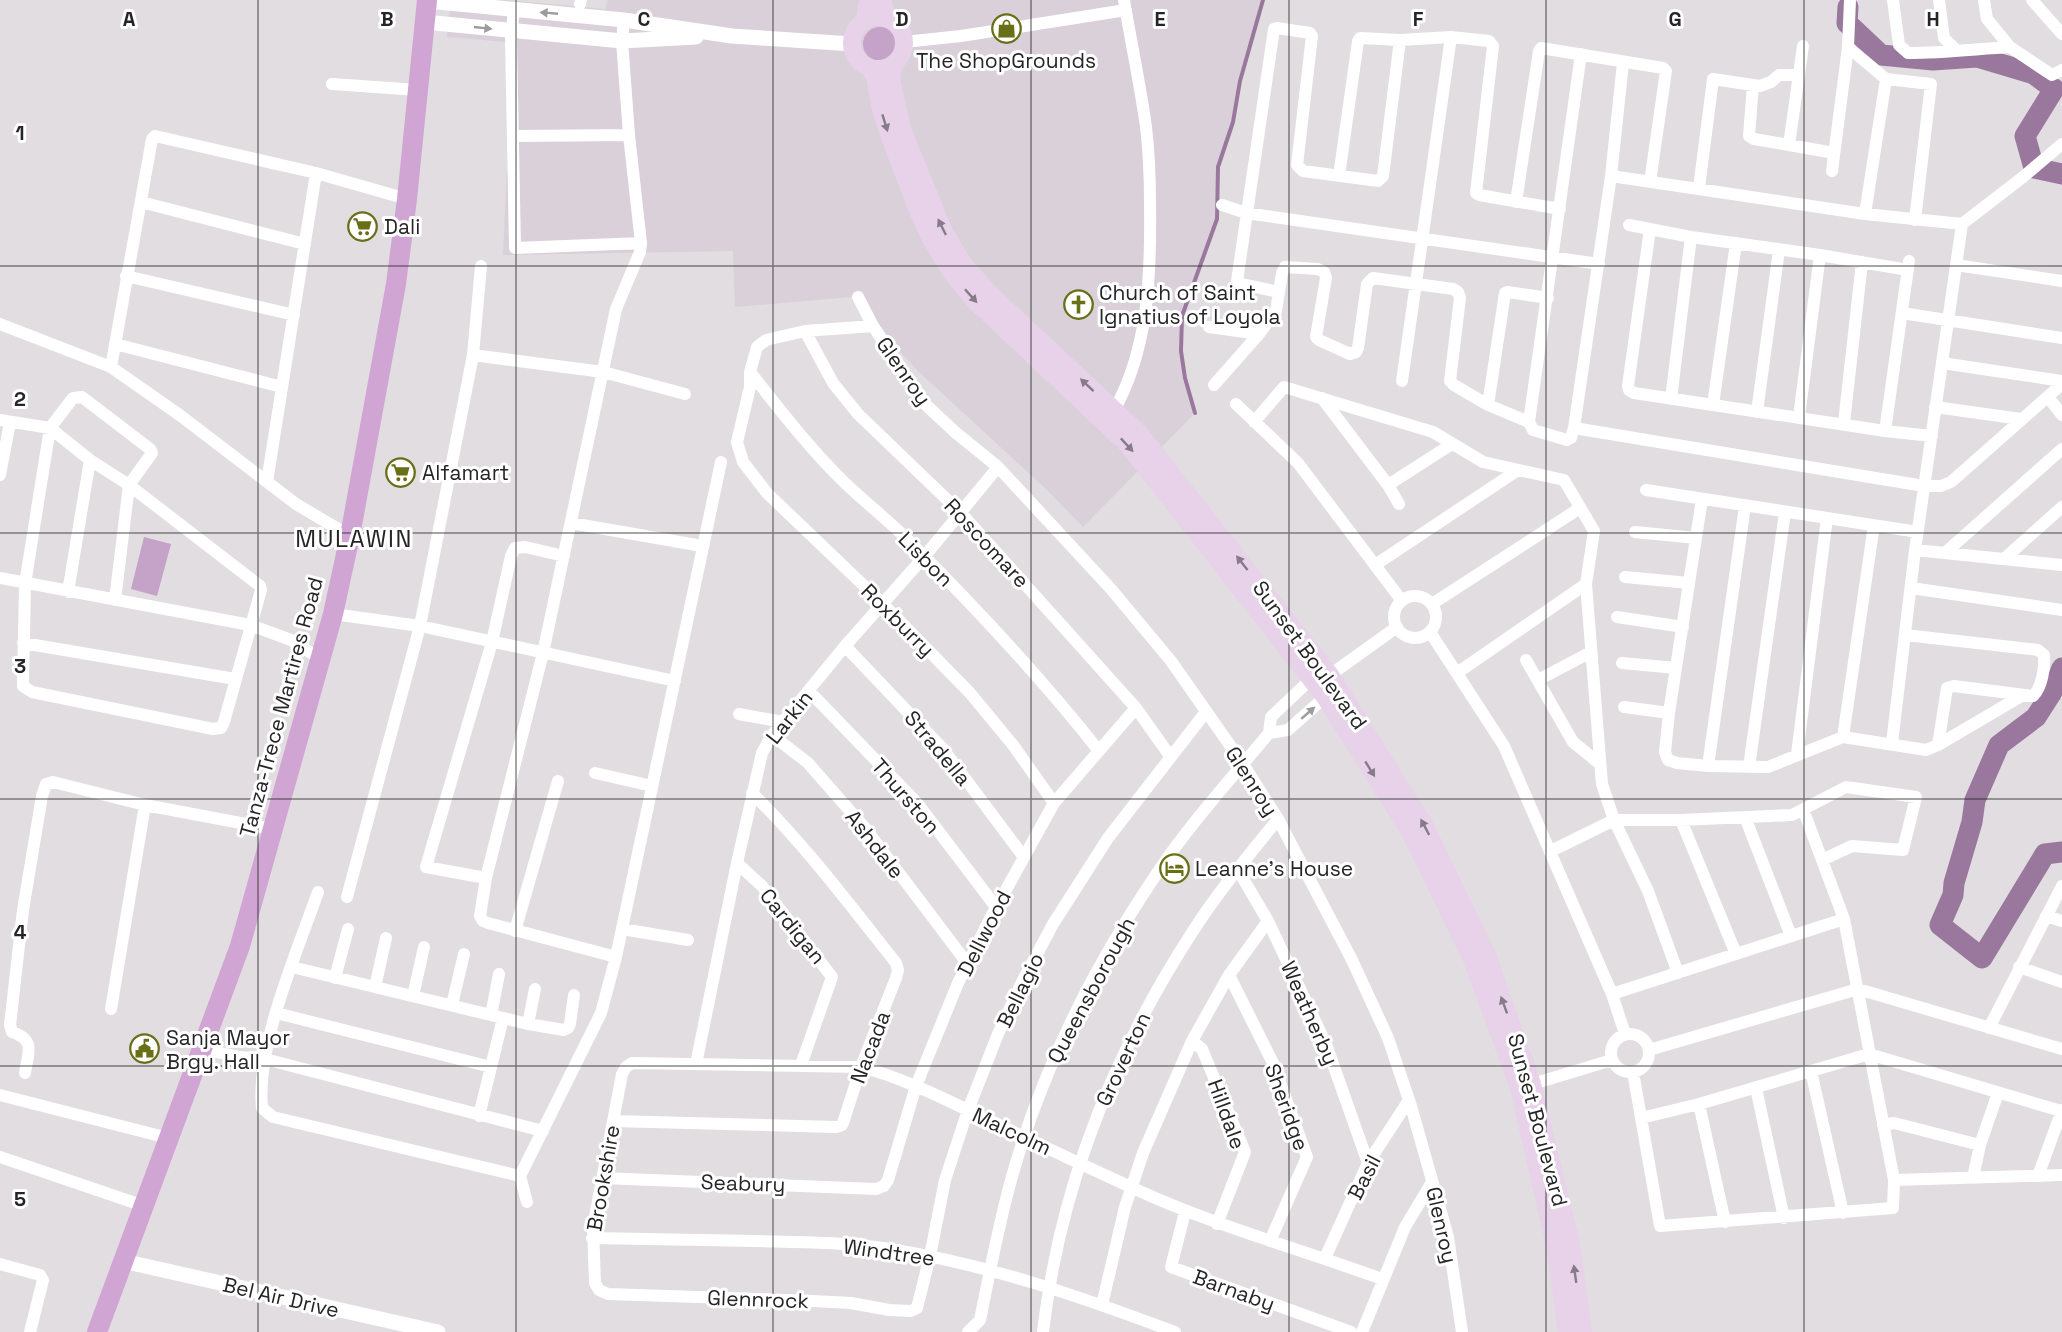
<svg xmlns="http://www.w3.org/2000/svg" width="2062" height="1332" viewBox="0 0 2062 1332" font-family="'Space Grotesk',sans-serif">
<rect width="100%" height="100%" fill="#e1dde1"/>
<path fill="#d9d0d9" d="M451,0H508L605,9L608,0H1263L1240,81L1233,122L1218,167L1217,219L1181,317V351L1185,378L1195,413L1083,527L1046,489L918,371L894,345L877,321L863,296L735,307L733,251L503,255L508,145L506,42L447,37Z"/>
<path fill="#c5a2c7" d="M863 44a17 17 0 1 1 34 0a17 17 0 1 1-34 0Z
M144,537L171,544L157,596L131,589Z"/>
<g fill="none" stroke-linecap="round" stroke-linejoin="round">
<path stroke="#9a789d" stroke-width="4" d="M1195,413L1185,378L1181,351L1182,316L1217,219L1218,167L1233,122L1240,81L1263,0"/>
<path stroke="#9a789d" stroke-width="21" d="M1848,7L1847,23L1881,55L1933,60L1977,57L2034,74L2054,89L2025,136L2034,168L2062,174
M2062,668L2052,692L2036,717L1999,745L1975,800L1972,822L1954,883L1953,895L1940,925L1982,958L2045,854L2062,852"/>
<path stroke="#fff" stroke-width="12" d="M1893,0L1899,45L1908,53C1942,53 1976,49 2010,47
M1939,0L1944,38L1956,50
M1984,0L1987,19L2010,47L2052,75L2062,70
M2032,0L2062,34
M580,4L581,0
M514,9L511,39L515,248L641,243
M904,42L961,36L1126,10
M1848,47L1886,79L1931,84L1915,220
M1581,54L1529,422L1533,430L1567,440L1571,438L1574,428L1611,176L1623,63
M332,84L418,90
M1753,85L1749,136L1754,139L1789,145L1803,46
M514,136L629,135
M1789,145L1834,153
M1832,171L1848,47L1850,0
M1339,176L1358,41L1360,38L1400,40L1451,37L1489,41L1493,46L1476,193L1479,195L1560,209
M1611,176L1865,214L1962,224
M1699,188L1713,79L1760,86L1771,82L1779,75H1799
M141,202L305,244
M1516,202L1539,51L1541,48L1663,68L1666,71L1650,182
M1222,205L1246,213L1599,264
M1865,214L1886,79
M1629,225L1691,237L1820,255L1908,270
M1650,229L1628,386L1629,390L1634,393L1885,431L1932,436
M1956,265L2062,281
M126,276L294,315
M1279,292L1242,284L1237,281L1274,29L1277,28L1310,33L1312,36L1297,165L1303,171L1378,181L1383,176L1400,40
M858,297L873,326L925,404L955,432L998,467L1111,589L1171,661L1243,764L1278,819L1352,960L1388,1038L1411,1106L1448,1237L1462,1332
M1902,313L2062,338
M0,324L111,367L181,416L296,504L350,536
M873,326L805,331L766,340L757,347L750,372V387L737,442L743,462L767,493L882,603L970,693L1013,745L1054,803
M1209,327L1259,334
M805,331L833,383L858,414L960,512L1136,708L1170,756
M115,344L282,387
M473,355L603,372L685,394
M1942,363L2062,381
M111,367L152,139L155,136L316,173L407,199
M750,372C780,410 810,449 845,483C866,503 889,521 909,541C976,608 1040,676 1099,751
M1402,381L1451,37
M1214,385L1259,334L1276,311L1282,273L1285,267L1318,269L1324,272L1326,278L1316,337L1319,340L1350,354L1356,352L1358,348L1367,284L1373,278L1453,289L1458,292L1460,298L1450,381L1454,385L1488,405L1529,422
M2048,397L2062,415
M1322,398L1388,485L1399,504
M1671,399L1691,237
M1236,404L1298,463L1402,601
M1488,405L1505,293L1508,292L1548,298
M1713,405L1736,243
M1935,407L2021,419
M1757,412L1779,250
M1112,414C1149,351 1151,275 1150,204C1150,179 1149,152 1146,127C1140,84 1131,42 1124,0
M1799,417L1820,255
M0,420L50,428L90,460L129,485L260,586L261,590L224,722L221,728L213,729L32,692L23,686L25,584L50,428L73,398L82,397L150,449L152,453L129,485L115,600
M1254,422L1284,387L1433,432L1483,462L1564,480L1594,531L1586,584L1602,784L1614,820L1648,891L1678,973
M1844,423L1862,262
M1574,428L1924,486H1941L1951,482L2062,384
M1885,431L1909,261
M0,475L10,422
M267,482L316,173
M1388,485L1452,444
M1646,490L1918,532
M1702,499L1669,713L1665,752L1668,760L1677,763L1708,766L1768,767L1843,737L1926,750L1938,745L2023,695
M571,523L702,546
M1635,532L1696,538
M1915,550L2062,565
M1946,552L2062,449
M2005,558L2062,507
M1375,565L1518,470
M1625,577L1689,583
M0,578L250,625L291,640L319,658
M1911,588L2062,610
M68,592L90,460
M1394 617a21 21 0 1 1 42 0a21 21 0 1 1-42 0Z
M1432,604L1580,508
M333,614L420,626L675,681
M1617,617L1683,627
M1430,632L1504,746L1612,994L1625,1034
M1905,635L2038,650L2044,655C2045,667 2042,688 2033,696L1954,686L1947,688L1938,745
M23,643L235,679
M845,646L943,749L1023,856
M1526,660L1573,742L1600,764
M1622,663L1676,668
M1457,673L1586,584
M1538,680L1591,652
M809,691L917,803L996,907
M1624,707L1669,713
M1205,713L1108,838L1053,924L1021,984L998,1034L968,1110L945,1180L930,1256L917,1308L911,1311L889,1310L851,1303L813,1301L608,1294L599,1290L595,1283L593,1227L622,1074L626,1067L632,1063L861,1067C907,1079 948,1101 991,1121C1038,1144 1087,1167 1135,1189C1215,1226 1300,1249 1382,1279
M739,714L783,722
M1269,733L1271,717L1311,679L1330,675L1397,627
M1269,733L1288,730L1325,697L1326,692
M772,735L808,763L865,828L967,963
M1843,737L1874,525
M1892,743L1915,550L1962,224L2023,177L2062,144
M1797,754L1827,518
M1708,766L1745,506
M1749,767L1785,512
M595,773L652,786
M1745,817L1791,936
M1681,820L1736,954
M1551,851L1614,820H1681L1792,815L1846,787L1916,797L1903,850L1852,846L1822,860
M737,863L762,886L832,977L801,1065
M1238,870L1268,921L1326,1044L1368,1163
M486,878L426,867L492,642L511,556L515,548L525,547L564,556
M318,892C297,952 256,1045 262,1108L273,1117L520,1176
M347,897L420,626L473,355L481,266
M2046,916L2062,921
M622,929L688,940
M515,931L558,781
M616,957L488,923L483,921L480,916L486,878L543,653L616,309L640,252L641,243L629,135L622,41L624,20
M292,967L528,1024L564,1030L568,1028L570,1024L574,995
M2019,967L2062,982
M1229,975L1273,1063L1307,1157L1270,1241
M335,978L348,929
M375,987L386,938
M1612,994L1844,919
M413,996L424,947
M452,1005L464,954
M111,1009L145,805
M276,1013L491,1067
M491,1015L499,974
M528,1024L535,989
M1989,1028L2062,886
M1611 1053a19 19 0 1 1 38 0a19 19 0 1 1-38 0Z
M1192,1041L1202,1049L1245,1152L1217,1224
M202,1049L240,1057L265,1059L543,1131
M1649,1050L1858,989L2062,1049
M696,1064L737,863L762,753L772,735L845,646L924,557L998,467
M1811,1071L1843,1213
M1633,1072L1660,1226L1893,1208L1894,1180L1844,919L1803,809
M25,1073C28,1052 36,1040 12,1032L10,1025L23,910L42,796L46,784L53,782L145,805L273,829
M1526,1086L1612,1060
M1756,1088L1784,1218
M0,1095L168,1138
M1699,1104L1725,1222
M479,1116L503,1018
M1641,1118L1699,1104L1869,1054L2061,1111
M613,1121L836,1127L842,1125L844,1120L861,1067L896,978L898,970L896,963C850,905 805,845 752,793
M1883,1125L1894,1123L1980,1145
M0,1157L144,1206
M2038,1176L2062,1110
M602,1178L876,1189L884,1186L888,1180L916,1086L958,983L992,915L1054,803L1136,708
M1973,1178L1980,1145L1998,1093
M1894,1180L2062,1175
M527,1202L520,1176L601,1013L616,957L721,462
M1185,1212L1171,1267L1351,1332
M592,1238C647,1239 701,1240 756,1241C798,1242 841,1242 883,1248C984,1263 1079,1296 1175,1332
M1325,1258L1368,1163L1409,1100
M0,1264L40,1275L43,1280L30,1332
M1102,1305L1125,1207L1143,1153L1192,1041L1229,975L1268,921
M980,1320C990,1271 999,1222 1013,1173C1046,1058 1102,951 1171,853C1201,811 1236,773 1269,733
M968,1332L980,1320
M1043,1332C1060,1186 1113,1054 1193,931C1218,892 1249,855 1278,819
M1362,1332L1405,1227L1432,1182"/>
<path stroke="#fff" stroke-width="15" d="M427,1L624,20L732,36L852,44
M424,22L622,41L696,37
M123,1261L438,1332"/>
<path stroke="#e7d2e9" stroke-width="18" d="M882,0L888,19
M852 43a26 26 0 1 1 52 0a26 26 0 1 1-52 0Z
M865,21L868,0
M894,64L891,74L892,84L903,132L944,232L962,262L987,291L1140,434L1330,675L1423,823L1487,955L1532,1084L1571,1244L1583,1332
M869,67L875,77L881,110L890,137L916,206L931,239L951,272L975,301L1128,445L1325,697L1410,832L1472,959L1519,1088L1555,1245L1567,1332"/>
<path stroke="#d0a4d3" stroke-width="20" d="M97,1332L240,946L333,614L350,536L396,284L407,199L427,0"/>
</g>
<defs><path id="oneway-solid" d="M-6-.8H1V-3.2L6.5 0L1 3.2V.8H-6Z" transform="scale(1.5)"/></defs>
<g fill="#9d9c9d">
<use href="#oneway-solid" transform="translate(549 13) rotate(-175)"/>
<use href="#oneway-solid" transform="translate(483 28) rotate(6)"/>
<use href="#oneway-solid" transform="translate(1308 713) rotate(-41)"/>
</g>
<g fill="#867b88">
<use href="#oneway-solid" transform="translate(885 123) rotate(73)"/>
<use href="#oneway-solid" transform="translate(942 227) rotate(-116)"/>
<use href="#oneway-solid" transform="translate(971 296) rotate(48)"/>
<use href="#oneway-solid" transform="translate(1087 385) rotate(-137)"/>
<use href="#oneway-solid" transform="translate(1127 445) rotate(47)"/>
<use href="#oneway-solid" transform="translate(1242 563) rotate(-128)"/>
<use href="#oneway-solid" transform="translate(1370 769) rotate(58)"/>
<use href="#oneway-solid" transform="translate(1425 827) rotate(-118)"/>
<use href="#oneway-solid" transform="translate(1504 1005) rotate(-110)"/>
<use href="#oneway-solid" transform="translate(1575 1274) rotate(-98)"/>
</g>
<path fill="none" stroke="#252426" stroke-width="1.5" stroke-opacity="0.55" d="M258,0V1332M516,0V1332M773,0V1332M1031,0V1332M1289,0V1332M1546,0V1332M1804,0V1332M0,266H2062M0,533H2062M0,799H2062M0,1066H2062"/>
<defs>
<symbol id="shop-ring" viewBox="-11 -11 22 22"><circle r="9.5" fill="#fff" stroke="#686f16" stroke-width="1.5"/><path d="M-5-2.5h2.3a2.7 3.5 0 0 1 5.4 0H5L5.5 6h-11ZM-1.5-2.5h3a1.5 2.3 0 0 0-3 0Z" fill="#686f16"/></symbol>
<symbol id="supermarket-ring" viewBox="-11 -11 22 22"><circle r="9.5" fill="#fff" stroke="#686f16" stroke-width="1.5"/><path d="M-6-5.5h2.5l.6 2H6L4.5 2H-2.5L-4.4-4H-6ZM-1.5 3.2a1.3 1.3 0 1 0 .1 0ZM3 3.2a1.3 1.3 0 1 0 .1 0Z" fill="#686f16"/></symbol>
<symbol id="church-ring" viewBox="-11 -11 22 22"><circle r="9.5" fill="#fff" stroke="#686f16" stroke-width="1.5"/><path d="M-1.2-6h2.4v3.5h3.3v2.4h-3.3V6h-2.4V-.1h-3.3v-2.4h3.3Z" fill="#686f16"/></symbol>
<symbol id="hotel-ring" viewBox="-11 -11 22 22"><circle r="9.5" fill="#fff" stroke="#686f16" stroke-width="1.5"/><path d="M-6-4.5h1.5V1H6V5H4.5V3h-9V5H-6ZM-4 0a1.8 1.8 0 1 1 3.6 0ZM.5 0V-2.5h3Q6-2.5 6 0Z" fill="#686f16"/></symbol>
<symbol id="civic-ring" viewBox="-11 -11 22 22"><circle r="9.5" fill="#fff" stroke="#686f16" stroke-width="1.5"/><path d="M-.6-6.5H3V-4.5H.6V-3L4-1V1h2V6H-6V1h2V-1L-.6-3ZM-1.2 2.5V6h2.4V2.5Z" fill="#686f16"/></symbol>
</defs>
<g fill-rule="evenodd">
<use href="#shop-ring" x="990" y="12" width="33" height="33"/>
<use href="#supermarket-ring" x="346" y="210" width="33" height="33"/>
<use href="#church-ring" x="1062" y="288" width="33" height="33"/>
<use href="#supermarket-ring" x="384" y="456" width="33" height="33"/>
<use href="#hotel-ring" x="1158" y="852" width="33" height="33"/>
<use href="#civic-ring" x="128" y="1032" width="33" height="33"/>
</g>
<g text-anchor="middle" dominant-baseline="central" stroke-width="6" stroke-linejoin="round" paint-order="stroke">
<g font-size="21" fill="#252426" stroke="#fff" text-anchor="start">
<text x="1006" y="60" text-anchor="middle">The ShopGrounds</text>
<text x="384" y="226">Dali</text>
<text x="1099" y="292">Church of Saint<tspan x="1099" dy="24">Ignatius of Loyola</tspan></text>
<text x="422" y="472">Alfamart</text>
<text x="1195" y="868">Leanne's House</text>
<text x="166" y="1037">Sanja Mayor<tspan x="166" dy="24">Brgy. Hall</tspan></text>
</g>
<g font-size="21" fill="#252426" stroke="#fff">
<text transform="translate(904 371) rotate(55)">Glenroy</text>
<text transform="translate(987 543) rotate(47)">Roscomare</text>
<text transform="translate(926 559) rotate(45)">Lisbon</text>
<text transform="translate(898 620) rotate(45)">Roxburry</text>
<text transform="translate(1310 655) rotate(54)">Sunset Boulevard</text>
<text transform="translate(281 707) rotate(-75)">Tanza-Trece Martires Road</text>
<text transform="translate(789 717) rotate(-52)">Larkin</text>
<text transform="translate(938 748) rotate(50)">Stradella</text>
<text transform="translate(1252 781) rotate(57)">Glenroy</text>
<text transform="translate(906 796) rotate(49)">Thurston</text>
<text transform="translate(875 844) rotate(52)">Ashdale</text>
<text transform="translate(793 926) rotate(51)">Cardigan</text>
<text transform="translate(984 933) rotate(-63)">Dellwood</text>
<text transform="translate(1020 990) rotate(-64)">Bellagio</text>
<text transform="translate(1091 990) rotate(-62)">Queensborough</text>
<text transform="translate(1310 1013) rotate(66)">Weatherby</text>
<text transform="translate(870 1047) rotate(-69)">Nacada</text>
<text transform="translate(1123 1059) rotate(-65)">Groverton</text>
<text transform="translate(1287 1107) rotate(70)">Sheridge</text>
<text transform="translate(1227 1114) rotate(70)">Hilldale</text>
<text transform="translate(1538 1120) rotate(75)">Sunset Boulevard</text>
<text transform="translate(1012 1131) rotate(25)">Malcolm</text>
<text transform="translate(1364 1177) rotate(-63)">Basil</text>
<text transform="translate(603 1178) rotate(-80)">Brookshire</text>
<text transform="translate(743 1183) rotate(2)">Seabury</text>
<text transform="translate(1442 1225) rotate(77)">Glenroy</text>
<text transform="translate(889 1252) rotate(8)">Windtree</text>
<text transform="translate(1234 1290) rotate(20)">Barnaby</text>
<text transform="translate(281 1297) rotate(13)">Bel Air Drive</text>
<text transform="translate(758 1299) rotate(2)">Glennrock</text>
</g>
<g font-size="24" letter-spacing="1.5" fill="#252426" stroke="#fff">
<text x="354" y="538">MULAWIN</text>
</g>
</g>
<g font-size="20" text-anchor="middle" font-weight="bold" fill="#252426" stroke="#fff" stroke-width="6" stroke-linejoin="round" paint-order="stroke">
<text x="129" y="26">A</text>
<text x="387" y="26">B</text>
<text x="644" y="26">C</text>
<text x="902" y="26">D</text>
<text x="1160" y="26">E</text>
<text x="1418" y="26">F</text>
<text x="1675" y="26">G</text>
<text x="1933" y="26">H</text>
<text x="20" y="140">1</text>
<text x="20" y="406">2</text>
<text x="20" y="673">3</text>
<text x="20" y="939">4</text>
<text x="20" y="1206">5</text>
</g>
</svg>
